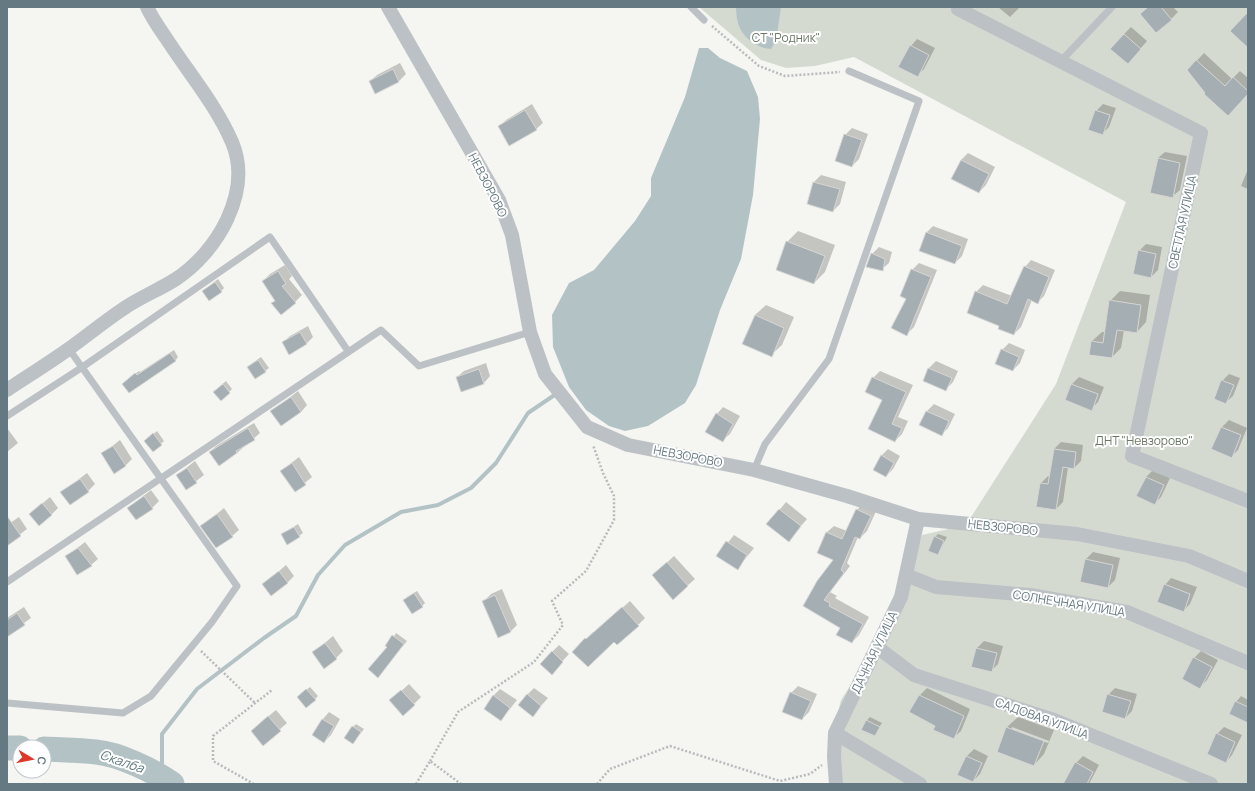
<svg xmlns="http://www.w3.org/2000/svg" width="1255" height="791" viewBox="0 0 1255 791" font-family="Manrope,sans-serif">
<rect width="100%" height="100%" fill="#f5f5f2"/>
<path fill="#d5dad1" d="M699,7H1248V784H832L828,755L841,700L900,611L922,535L966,525L1056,384L1126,202L854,57L815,66L786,68L761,60Z"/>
<path fill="#b3c3c5" d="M736,7H781L776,41L771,49C759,49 743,38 739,26C737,21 736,13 736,7Z
M699,48H708L720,58L747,71L758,97L760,119L753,195L741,259L720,310L696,385L685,403L648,426L625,431L609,426L586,410L569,387L553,347L552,315L569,283L594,270L635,221L651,196V178L685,97Z"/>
<path fill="#0003" fill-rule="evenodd" d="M998,7H1020L1010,17Z
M1148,7H1173L1178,12L1171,19Z
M1131,27L1147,41L1134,56L1124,34Z
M917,39L935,48L924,69L917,76L911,46Z
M1204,53L1232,79L1240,71L1248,78V93H1207L1188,70Z
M400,63L406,74L399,81L375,93L370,81L377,75Z
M532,104L543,123L536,129L499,127L506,120Z
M1103,104L1116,108L1109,127L1102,134L1096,111Z
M852,128L868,134L859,159L852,166L845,135Z
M1165,152L1187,156L1180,190L1173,196L1158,158Z
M968,153L995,167L986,185L979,192L952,178L961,160Z
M1248,169V189L1241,186Z
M821,175L846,182L840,204L833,211L808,204L814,182Z
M933,226L968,239L962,256L955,263L926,233Z
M798,231L835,245L825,272L814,283L787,242Z
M1146,244L1162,247L1158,270L1151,277L1139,251Z
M879,247L892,252L889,263L882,269L872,254Z
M1031,260L1055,270L1044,296L1038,302L1032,300L1021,327L1014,334L976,292L983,285L1012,296L1025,267Z
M919,263L937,270L914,327L907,334V298L912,270Z
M285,265L292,276L289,279L302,295L295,302L276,301L263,281L270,274Z
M218,279L224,288L221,291H203Z
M1120,291L1150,295L1146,322L1137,332L1124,330L1121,348L1112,357L1092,341L1102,332H1105L1110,301Z
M766,305L794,317L782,345L771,355L755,315Z
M308,326L313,337L306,344L283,342L290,336Z
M1009,343L1025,350L1020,363L1013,370L1002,350Z
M174,350L178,357L175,361L126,381L139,371L140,372Z
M261,357L269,368L256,378L251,364Z
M936,361L958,371L953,382L946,389L924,380L929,368Z
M486,363L490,376L484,383L457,377L464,371Z
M880,371L913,385L898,417L908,421L902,434L895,441L883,399L873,378Z
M1229,374L1240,378L1233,396L1226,402L1222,381Z
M1079,377L1104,387L1098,402L1091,409L1066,400L1072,384Z
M226,381L232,389L229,392L218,388Z
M298,391L307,405L301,412L272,411Z
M934,404L955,414L948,428L942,434L927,411Z
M723,407L740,416L730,434L723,440L717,414Z
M1229,420L1247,428L1238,450L1231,457L1212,448L1222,427Z
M254,423L260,433L237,453L210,452L216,446Z
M7,428L18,443L7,452Z
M157,431L164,441L153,450L149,438Z
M120,440L132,459L125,466L102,454Z
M1061,442L1083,445L1081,461L1074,468L1068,467L1063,502L1056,509L1041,483L1048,476L1050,477L1054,449Z
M888,449L900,456L893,469L886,476L881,456Z
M299,457L312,477L295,491L281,471Z
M195,461L204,475L186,489L177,475Z
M1153,470L1170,478L1161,497L1154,504L1146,477Z
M87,473L95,484L88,491L62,492Z
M151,490L159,501L152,508H128Z
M50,497L58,508L51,515L30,514Z
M786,502L807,519L789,540L768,524Z
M863,503L877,509L867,531L860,538L858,537L847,563L850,566L830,592L837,596L835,598L869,617L859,635L852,642L842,627L804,606L835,560L827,532L834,526L847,531L857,510Z
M224,508L239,530L232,536L202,526Z
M19,517L27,529L7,544V525Z
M298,524L303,533L288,544L282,535Z
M938,534L947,537L938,554L935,537Z
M734,535L754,548L737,569L717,556Z
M85,542L98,559L91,565L67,556Z
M1093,552L1120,558L1115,580L1108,587L1081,581L1086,559Z
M674,556L695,579L673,598L660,569Z
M286,565L294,576L287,583L263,585Z
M1171,578L1197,587L1190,604L1183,611L1165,585Z
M502,589L517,625L510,632L484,601L491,594Z
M417,591L425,603L422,606L407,597Z
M630,601L645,618L638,625L617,644L614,640L574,652L593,632L594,633Z
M24,607L31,618L7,635V618Z
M396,633L407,641L381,673L388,647Z
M333,636L343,651L336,658L313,653Z
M984,641L1003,646L998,664L991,671L977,648Z
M559,645L569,654L558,666L552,652Z
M1201,651L1218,660L1207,680L1200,687L1194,658Z
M409,684L421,697L414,704L398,694Z
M798,686L817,694L809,712L802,719L791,693Z
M310,687L318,696L315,699L301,694Z
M534,688L548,698L533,715L527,695Z
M927,688L970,709L961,731L954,737L911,711L920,695Z
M1115,688L1137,694L1132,711L1125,718L1108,695Z
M500,689L517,700L501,720L493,696Z
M1241,696L1248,700V722L1236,702Z
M276,710L287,723L263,744L259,724Z
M329,712L340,719L331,735L324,742L323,719Z
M870,717L882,723L874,735L867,720Z
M1018,717L1054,730L1044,754L1034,765L998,751L1007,727ZM1012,727L1049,741L1048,743L1012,730Z
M356,724L364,729L353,743V727Z
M1224,727L1242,735L1232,755L1226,762L1217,734Z
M974,749L988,756L980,774L973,781L959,774L967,756Z
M1083,756L1099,765L1089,784H1068L1076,763Z"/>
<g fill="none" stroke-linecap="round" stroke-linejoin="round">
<path stroke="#b3c3c5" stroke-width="4" d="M162,776V734L197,689L264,638L296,616L318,575L345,545L401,512L438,505L471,488L496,463L528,413L556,394"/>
<path stroke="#b3c3c5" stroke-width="25" d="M7,748H20
M44,749C61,750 79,750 96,752C119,754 154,771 172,784"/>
</g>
<path fill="#a5afb3" stroke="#d7d6d4" d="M1148,7H1161L1172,20L1156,33L1140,14Z
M1248,12V48L1230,31Z
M1124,34L1141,49L1128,64L1110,49Z
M910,45L929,55L918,77L898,67Z
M1196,60L1225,86L1233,77L1248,91V94L1228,116L1204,94L1205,93L1187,70Z
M393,69L399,82L375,94L369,81Z
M525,110L537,130L509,146L498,126Z
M1095,110L1110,115L1103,135L1088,130Z
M844,134L862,140L852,167L835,161Z
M1158,158L1180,163L1173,198L1150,193Z
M961,160L989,174L979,193L951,179Z
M813,182L840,189L833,212L807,204Z
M926,232L962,246L955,264L919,251Z
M786,241L825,256L814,284L776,270Z
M1138,250L1156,254L1151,278L1133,274Z
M871,253L885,259L883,271L866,267Z
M1024,266L1049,277L1038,304L1028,299L1014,335L998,329L999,326L967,313L975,291L1007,304Z
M911,269L931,277L907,336L891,328L906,299L900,296Z
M278,271L286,284L282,286L296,303L281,315L271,303L275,301L262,281Z
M215,282L222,292L209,301L202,291Z
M1109,300L1141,305L1137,333L1117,330L1112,358L1089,355L1091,341L1103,343Z
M755,315L784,328L772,357L742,344Z
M300,332L307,344L289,355L282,342Z
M1001,349L1019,357L1013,371L995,364Z
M170,353L176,361L129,393L122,384L135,373L137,375Z
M258,360L266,372L255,379L247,367Z
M928,368L952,378L946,391L923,381Z
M479,369L484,384L461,392L456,377Z
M872,377L906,392L892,424L902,428L895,442L868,429L882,400L865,392Z
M1221,380L1234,385L1226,404L1214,399Z
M223,384L230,393L221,401L213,392Z
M1071,384L1098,394L1092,411L1065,400Z
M291,397L301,412L281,426L270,411Z
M926,411L949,421L942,436L919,425Z
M716,413L733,424L723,442L705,432Z
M1221,427L1241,435L1232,458L1211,449Z
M248,428L255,440L236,451L237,453L219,466L209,452Z
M153,433L162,445L153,452L144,441Z
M113,446L126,466L114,474L101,453Z
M1054,449L1076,452L1074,469L1063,467L1056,510L1036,507L1040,483L1048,484Z
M881,455L894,463L886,477L873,470Z
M292,463L306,485L295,492L280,471Z
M187,468L197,483L186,490L176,475Z
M1146,477L1164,485L1155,505L1136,496Z
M80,479L89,492L70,505L60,492Z
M144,496L153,509L136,520L127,508Z
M42,503L52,515L39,526L29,514Z
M779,509L801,526L789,542L766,524Z
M856,509L871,516L860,539L855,537L841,570L844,573L824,600L830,603L829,606L863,624L852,643L836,635L840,628L803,606L817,581L833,560L817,553L826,532L842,539Z
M217,514L233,537L216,548L200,526Z
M7,516L21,536L7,546Z
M294,527L300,537L287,545L281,534Z
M934,536L944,541L938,555L928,551Z
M726,541L747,555L738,570L716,556Z
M78,548L92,566L77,575L65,556Z
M1085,559L1113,565L1108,588L1080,582Z
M667,562L688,586L673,600L652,575Z
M279,571L288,583L271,596L262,584Z
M1164,584L1190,594L1184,612L1157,602Z
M414,593L423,607L412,614L403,600Z
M495,595L511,632L498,638L482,601Z
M622,607L639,626L617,645L614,642L588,667L572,652L585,638L586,639Z
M17,613L25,625L7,637V620Z
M392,635L404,644L378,678L368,669L387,647L385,646Z
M325,643L337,659L324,669L312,652Z
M976,648L997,653L992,672L971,667Z
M552,651L563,662L552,675L540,664Z
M1193,657L1212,667L1200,689L1182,679Z
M306,689L316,700L306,708L297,697Z
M401,690L415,705L403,716L389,700Z
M790,692L811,701L802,720L782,712Z
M527,694L541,706L533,717L518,705Z
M1107,694L1131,701L1125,719L1102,712Z
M493,695L510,708L501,721L484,709Z
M919,695L964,716L954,739L933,730L935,726L909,712Z
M1235,701L1248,707V723L1229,714Z
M268,716L281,731L263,746L251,731Z
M322,719L334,726L324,743L312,735Z
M866,720L880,727L875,736L861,730Z
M352,726L361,732L353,744L344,738Z
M1006,727L1044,741L1034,766L997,752Z
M1216,733L1235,742L1226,763L1207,754Z
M966,756L982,763L973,782L957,775Z
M1075,762L1093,772L1087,784H1063Z"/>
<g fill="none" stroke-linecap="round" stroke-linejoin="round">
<path stroke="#b8bbbd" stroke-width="2.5" stroke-dasharray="2 2" stroke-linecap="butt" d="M712,26L759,66L785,76L840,72
M201,651L255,703
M430,761L458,712L534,662L563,625L552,601L586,571L614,520V496L603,473L593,445
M254,784L213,761V736L272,690
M416,784L430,761L461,784
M597,784L610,769L670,746L780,781L810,774L822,765"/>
<path stroke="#bbc1c4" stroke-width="7" d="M691,7L704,20
M1061,61L1112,7
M7,416L81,368L270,237L348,351
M754,470L765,444L829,359L919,101L849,71
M7,582L381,330L419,366L530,332
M7,703L123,713L151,696L212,622L237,586L69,349"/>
<path stroke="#bbc1c4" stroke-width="14" d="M388,7L499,200L512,235L530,332L545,374L587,427L628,445L754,470L847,496L918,519L1077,534L1189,556L1248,581
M958,7V9L1201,133L1132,456L1248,501
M7,390C28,376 49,363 70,348C88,335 105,321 123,309C140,297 159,290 176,279C217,252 253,192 232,142C216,105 188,72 166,38C159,28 152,18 147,7
M906,575L936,587L1030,595L1127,612L1248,663
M877,647L914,675L1054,720L1211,784
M835,733L920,784
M836,784L834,757L835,733L901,597L918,519"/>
</g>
<g text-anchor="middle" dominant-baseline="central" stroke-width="4" stroke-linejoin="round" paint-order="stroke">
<g font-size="12" fill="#6b7964" stroke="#fff">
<text x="786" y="37">СТ "Родник"</text>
<text x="1144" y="440">ДНТ "Невзорово"</text>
</g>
<g font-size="12" fill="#657982" stroke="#fff">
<text transform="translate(488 185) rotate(63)">НЕВЗОРОВО</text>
<text transform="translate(1182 222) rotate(-78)">СВЕТЛАЯ УЛИЦА</text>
<text transform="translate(688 456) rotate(11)">НЕВЗОРОВО</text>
<text transform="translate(1003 527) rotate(6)">НЕВЗОРОВО</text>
<text transform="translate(1069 603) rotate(9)">СОЛНЕЧНАЯ УЛИЦА</text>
<text transform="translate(874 652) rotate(-64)">ДАЧНАЯ УЛИЦА</text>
<text transform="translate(1042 718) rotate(20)">САДОВАЯ УЛИЦА</text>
</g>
<g font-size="13" font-style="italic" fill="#617b7f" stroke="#fff">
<text transform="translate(122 761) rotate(19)">Скалба</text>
</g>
</g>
<rect width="1255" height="791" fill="none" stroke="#657982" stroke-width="16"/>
<g transform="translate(32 759) rotate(100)"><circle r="19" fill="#ffffff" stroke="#c1c9cd"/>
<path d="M0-3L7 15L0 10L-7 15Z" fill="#dc3a2a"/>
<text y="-6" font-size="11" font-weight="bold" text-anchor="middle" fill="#657982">С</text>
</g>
</svg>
